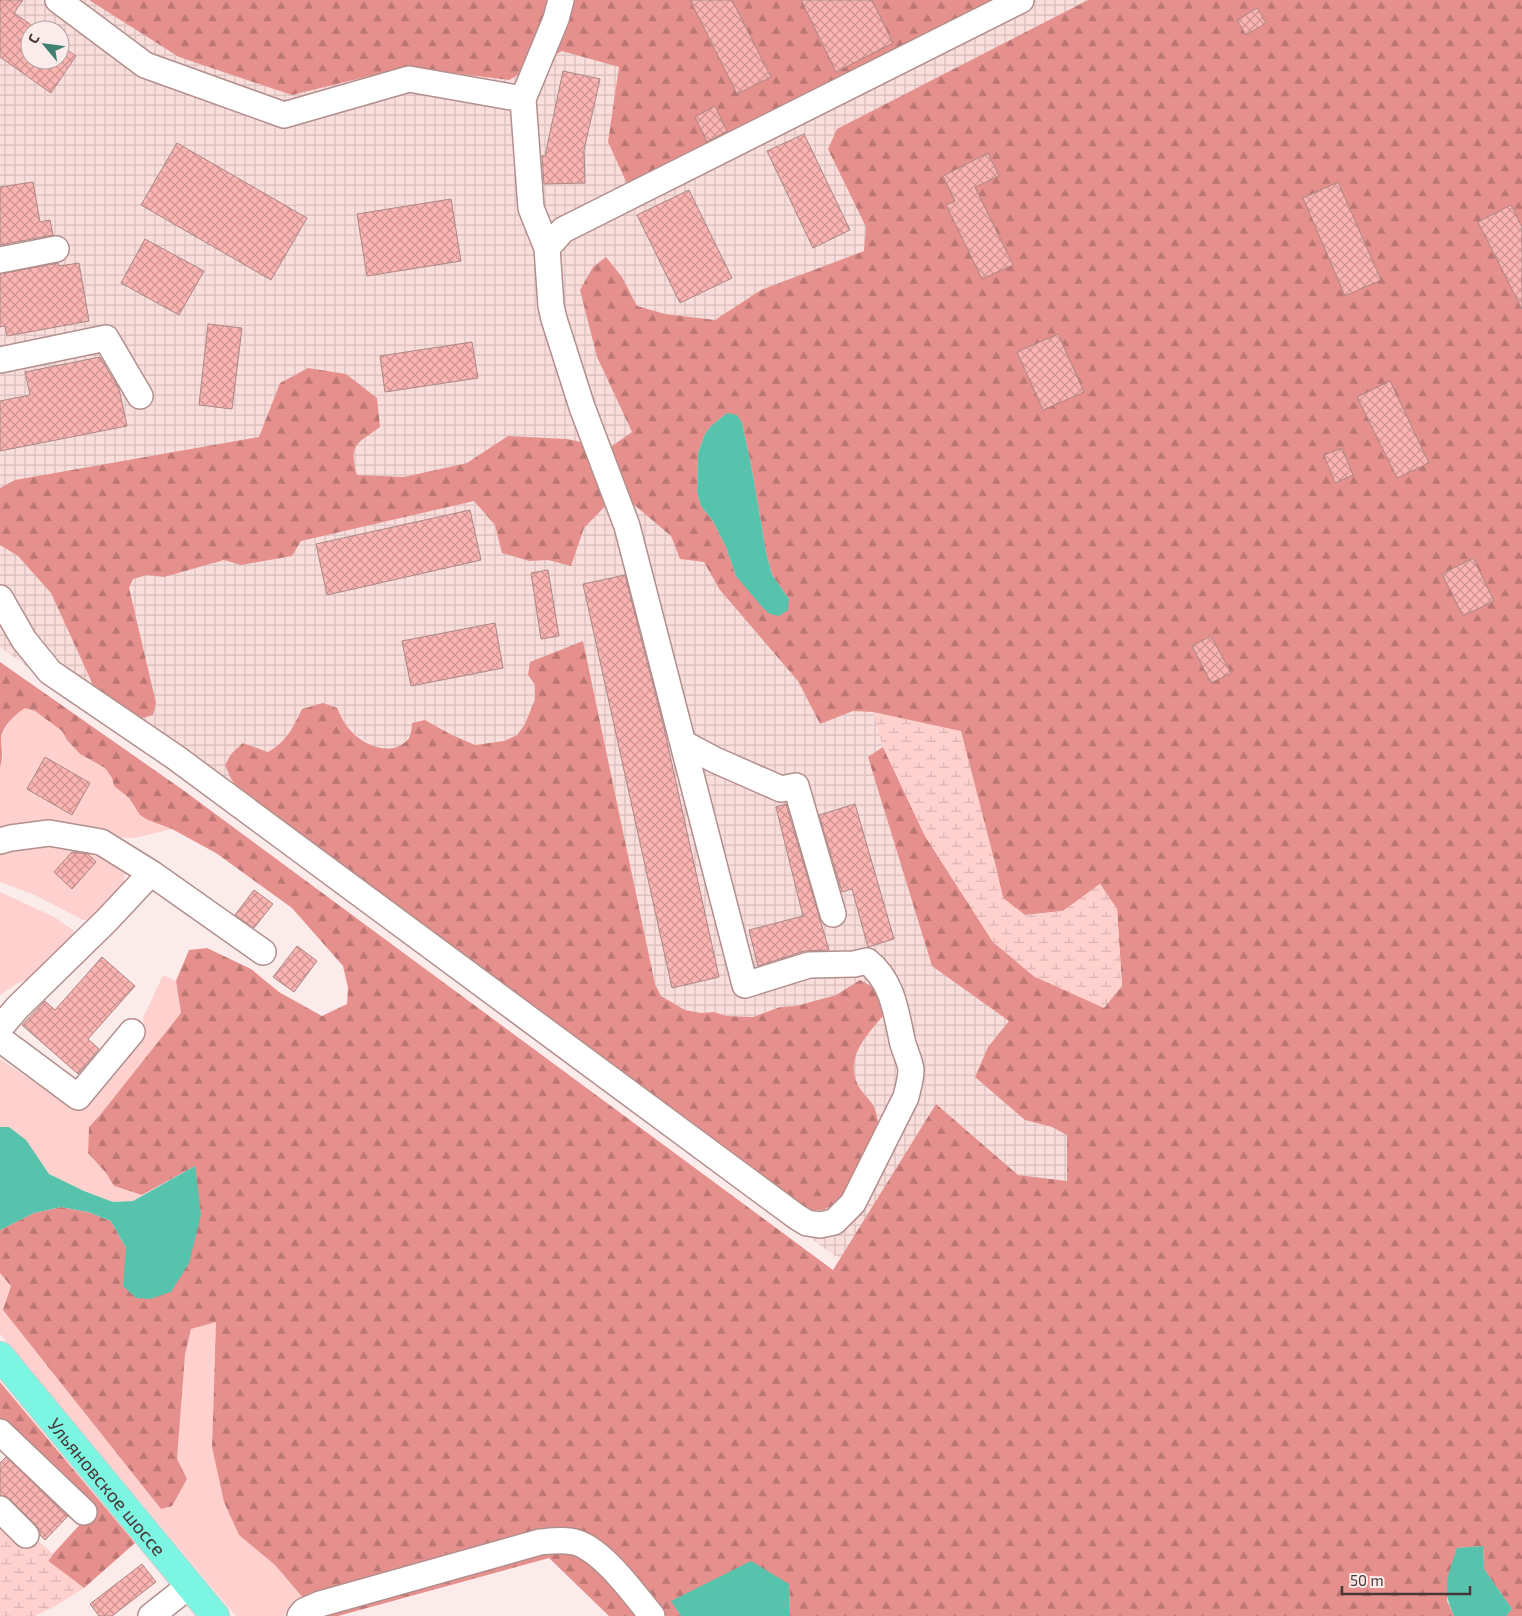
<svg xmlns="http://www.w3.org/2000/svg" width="1522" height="1616" viewBox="0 0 1522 1616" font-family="'Exo 2',sans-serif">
<defs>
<pattern id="industrial-grid" width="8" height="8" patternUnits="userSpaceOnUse" patternTransform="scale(1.25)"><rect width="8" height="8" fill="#fadedc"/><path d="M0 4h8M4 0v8" fill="none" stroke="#d8bfbd"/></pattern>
<pattern id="forest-firs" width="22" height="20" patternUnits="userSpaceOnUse" patternTransform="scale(1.25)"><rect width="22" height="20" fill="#e6908d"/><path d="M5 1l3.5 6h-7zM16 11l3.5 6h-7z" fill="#bc7774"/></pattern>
<pattern id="wetland-marsh" width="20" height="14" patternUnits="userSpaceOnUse" patternTransform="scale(1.25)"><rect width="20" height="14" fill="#fed1ce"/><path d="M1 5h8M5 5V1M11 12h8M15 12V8" fill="none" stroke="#dbb4b2"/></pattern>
<pattern id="building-cross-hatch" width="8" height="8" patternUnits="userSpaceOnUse" patternTransform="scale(1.25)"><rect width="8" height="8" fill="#fbb4b1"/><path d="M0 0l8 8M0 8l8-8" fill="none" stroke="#cd9391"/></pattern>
</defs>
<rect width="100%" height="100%" fill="#fbebea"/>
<path fill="url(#industrial-grid)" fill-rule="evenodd" d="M0,0H1522V1616H1320L841,1259L832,1254L492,1005L0,647ZM30,30H60V60H30ZM583,641L655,984L661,996L685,1010L701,1013L714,1012L727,1016L753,1017L780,1007L796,1006L836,995L860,980L880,1020L869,1030L855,1056L853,1070L857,1084L874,1107L880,1134L243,743L268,752L280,745L290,734L302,709L337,708L342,720L350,731L373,746L386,749L400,746L425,720L450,734L475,745L504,741L517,735L525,724L535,699V685L528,675Z"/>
<path fill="#fed1ce" d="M25,707L35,711L62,731L67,740L88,759L105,768L112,778L114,786L129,798L134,807L148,820L172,829L135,838L0,835V768L3,756L1,738L5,728L17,713Z
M82,843L125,869L124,885L98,920H83L35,895L0,882V847Z
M0,892L54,917L73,930L75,937L35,977L18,983L0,995Z
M163,975L176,981L181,1013L100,1115L89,1127L88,1153L106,1173L114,1186L142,1195L133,1201L113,1202L84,1191L49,1174L38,1158L9,1127H0V1059L76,1110L94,1092L144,1026L143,1018Z
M0,1273L177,1459L185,1355L191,1329L216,1322L212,1447L239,1535L275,1565L304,1599L284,1616H236L0,1334Z"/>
<path fill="url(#forest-firs)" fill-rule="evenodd" d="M89,0H1002L629,188L608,142L619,67L562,51L509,80L406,67L292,95L179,57Z
M1088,0H1522V1616H1506L1512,1609L1484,1569L1483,1546L1457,1548L1447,1601L1454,1616H790L789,1584L672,1601L681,1616H609L549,1558L338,1616H310L304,1599L275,1565L239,1535L224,1502L212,1447L216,1322L191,1329L185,1355L177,1459L187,1479L172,1506L161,1509L3,1310L11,1286L0,1273V1230L34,1213L61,1207L88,1212L111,1221L126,1248L195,1166L142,1195L114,1186L106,1173L88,1153L89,1127L100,1115L181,1013L176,981L189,950L207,948L251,969L279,992L322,1016L347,1004L348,988L343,966L292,908L216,853L172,829L148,820L140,815L129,798L114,786L112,778L105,768L80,754L67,740L62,731L35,711L25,708C16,714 1,727 1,740C2,751 3,756 0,768V662L183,790L833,1270L936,1104L1018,1175L1067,1181V1135L1052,1127L1025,1120L975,1077L988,1047L1009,1021L932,966L868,757L883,747L925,836L993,942L1035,977L1122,986L1117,909L1100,884L1063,911L1025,915L1003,898L994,859L873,712L853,711L820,724L798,681L720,590L704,562L680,559L671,536L619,492L584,528L571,566L548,560L529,561L502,553L495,525L474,501L301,541L292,556L241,565L224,560L164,577L147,575L133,579L129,588L156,703L153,715L136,720L94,687L51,593L18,556L0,545V488L15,480L259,437L280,383L308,368L346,374L377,398L380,427C357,444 348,444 357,475L404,477L467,463L508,436L567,439L609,448L632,432L597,357L580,290L593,267L606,257L622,277L637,306L665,314L715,320L761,290L864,251L866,227L828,149L837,129ZM727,413L742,423L752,470L766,552L772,575L789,599L736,576L726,547L713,521L701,506L697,492L698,453L705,434L711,426Z
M583,641L655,984L661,996L685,1010L701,1013L714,1012L727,1016L753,1017L780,1007L796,1006L836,995L860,980C875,987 882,994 888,1010C872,1030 843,1055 858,1085C862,1093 870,1099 874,1107C878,1115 878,1126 880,1134L844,1197L835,1204L823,1210H811L788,1197L237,788L230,777L225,765L232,753L243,743L268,752C286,742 293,728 302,709L323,703L337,708C341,716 344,724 351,731C365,746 393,758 409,738C411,734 412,727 412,723L425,720L450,734L475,745L504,741L517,735L525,724L535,699V685L528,675L530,662Z
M0,1382L135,1543L84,1588L48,1561L53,1554L94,1509L0,1420Z"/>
<path fill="url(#wetland-marsh)" d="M873,712L961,731L994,859L1003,898L1024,915L1063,911L1100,884L1117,909L1122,986L1104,1008L1035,977L993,942L925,836L883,747Z
M0,1507L53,1554L48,1561L84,1588L54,1607L34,1616H0Z"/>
<path fill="#57c3ad" d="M727,413L737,415L742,423L752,470L766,552L772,575L789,599L788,610L779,616L770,614L763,608L736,576L726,547L713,521L701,506L697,492L698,453L705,434L711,426Z
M0,1127H9L26,1140L49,1174L84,1191L113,1202L133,1201L195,1166L201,1215L189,1263L171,1292L150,1299L136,1298L123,1286L126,1248L111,1221L88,1212L61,1207L34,1213L0,1230Z
M1483,1546L1484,1569L1512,1609L1506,1616H1454C1441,1588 1448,1575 1457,1548Z
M751,1561L789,1584L790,1616H681L671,1601Z"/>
<path fill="url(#building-cross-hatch)" stroke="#aa8785" d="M0,0H23L14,13L30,24V60H60V45L76,56L51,93L0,57Z
M690,0H732L771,77L737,94Z
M801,0H872L893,43L836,72Z
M1257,8L1266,23L1246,35L1237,20Z
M563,71L600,79L584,150L585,183L544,184L542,156H545Z
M715,106L727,131L707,142L695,117Z
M804,134L850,230L813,248L767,151Z
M177,143L307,218L271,280L141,205Z
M988,153L999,176L975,187L1013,265L982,279L946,205L955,201L943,176Z
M33,182L40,222L50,220L53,235L0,245V187Z
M1338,182L1381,280L1345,296L1303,198Z
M689,190L732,278L680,303L637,215Z
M451,199L461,261L367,276L357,214Z
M1511,205L1522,227V309L1478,222Z
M145,239L204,271L179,315L121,283Z
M58,263L59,266L79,263L89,321L7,336L5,326L0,327V274Z
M208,324L242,328L232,409L199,405Z
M1058,334L1084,392L1043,410L1017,352Z
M472,342L478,378L385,392L380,356Z
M100,357L119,389L127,426L0,451V401L30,395L25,372Z
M1390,381L1429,463L1397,478L1357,397Z
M1342,448L1353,475L1335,483L1324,455Z
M470,510L481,560L327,595L316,544Z
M1473,558L1494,601L1463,616L1442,574Z
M548,570L559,636L541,639L531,573Z
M625,575L664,728L719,977L672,988L583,584Z
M495,623L503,668L411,686L402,641Z
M1211,636L1231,673L1211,683L1192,646Z
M45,757L90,783L72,815L27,789Z
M786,804L829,950L805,951L758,966L749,930L803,916L776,807Z
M855,804L894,939L868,947L852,889L842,892L819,815Z
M72,852L88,854L96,862L72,889L54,872Z
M254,890L273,904L254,928L235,915Z
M297,946L317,961L294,992L273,977Z
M102,957L135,986L88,1039L99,1049L78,1074L22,1025L45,1001L55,1010Z
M6,1457L68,1516L45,1540L40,1535V1531L36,1525L10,1499L0,1495V1463Z
M142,1564L156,1582L112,1616H99L90,1604Z"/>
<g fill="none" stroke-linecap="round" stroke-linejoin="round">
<defs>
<path id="minor" d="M58,0L145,65L284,115L409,79L523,99L531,208L547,248
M523,99L556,19L561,0
M0,260L56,249
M0,360L106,338L140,396
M0,598L24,640L50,672L175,757L797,1217L807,1223L820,1225L834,1222L853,1203L906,1097C908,1088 911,1079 911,1070C910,1060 904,1050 902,1040C896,1011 892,980 867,961L854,964L809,965L745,985L627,526L582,407L554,319L551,306L547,248L563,230L1021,0
M683,743L715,760L781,789L796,786L833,914
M0,841L11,838L49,833L101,842L151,873L107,920L17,1008L0,1028
M151,873L263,952
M0,1039L78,1097L132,1032
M0,1432L84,1512
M0,1509L26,1535
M151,1616L189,1586
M300,1616L304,1611L320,1604L540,1542C552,1541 566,1539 578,1543C605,1553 634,1594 652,1616"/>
<g id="major">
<path id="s1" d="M0,1356L215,1616"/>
</g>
</defs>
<use href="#minor" stroke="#b28f8d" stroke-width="28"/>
<use href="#major" stroke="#cfcbcb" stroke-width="30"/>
<use href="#minor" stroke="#fff" stroke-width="25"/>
<use href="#major" stroke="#7cf6e2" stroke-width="28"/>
</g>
<g text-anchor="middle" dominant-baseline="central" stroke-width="5" stroke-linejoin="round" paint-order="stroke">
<g font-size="19" fill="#473837" stroke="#fbebea">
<text stroke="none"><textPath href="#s1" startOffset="169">Ульяновское шоссе</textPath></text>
</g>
</g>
<g transform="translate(45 45) rotate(299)"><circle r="24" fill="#fbebea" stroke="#b3a3a2"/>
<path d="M0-4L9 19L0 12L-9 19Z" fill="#3e8072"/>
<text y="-8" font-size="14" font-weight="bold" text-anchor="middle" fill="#473837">С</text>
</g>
<path d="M1342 1586v8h128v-8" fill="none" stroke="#473837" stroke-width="2.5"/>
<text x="1350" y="1586" font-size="15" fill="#473837" stroke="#fbebea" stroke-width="4" paint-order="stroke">50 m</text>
</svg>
